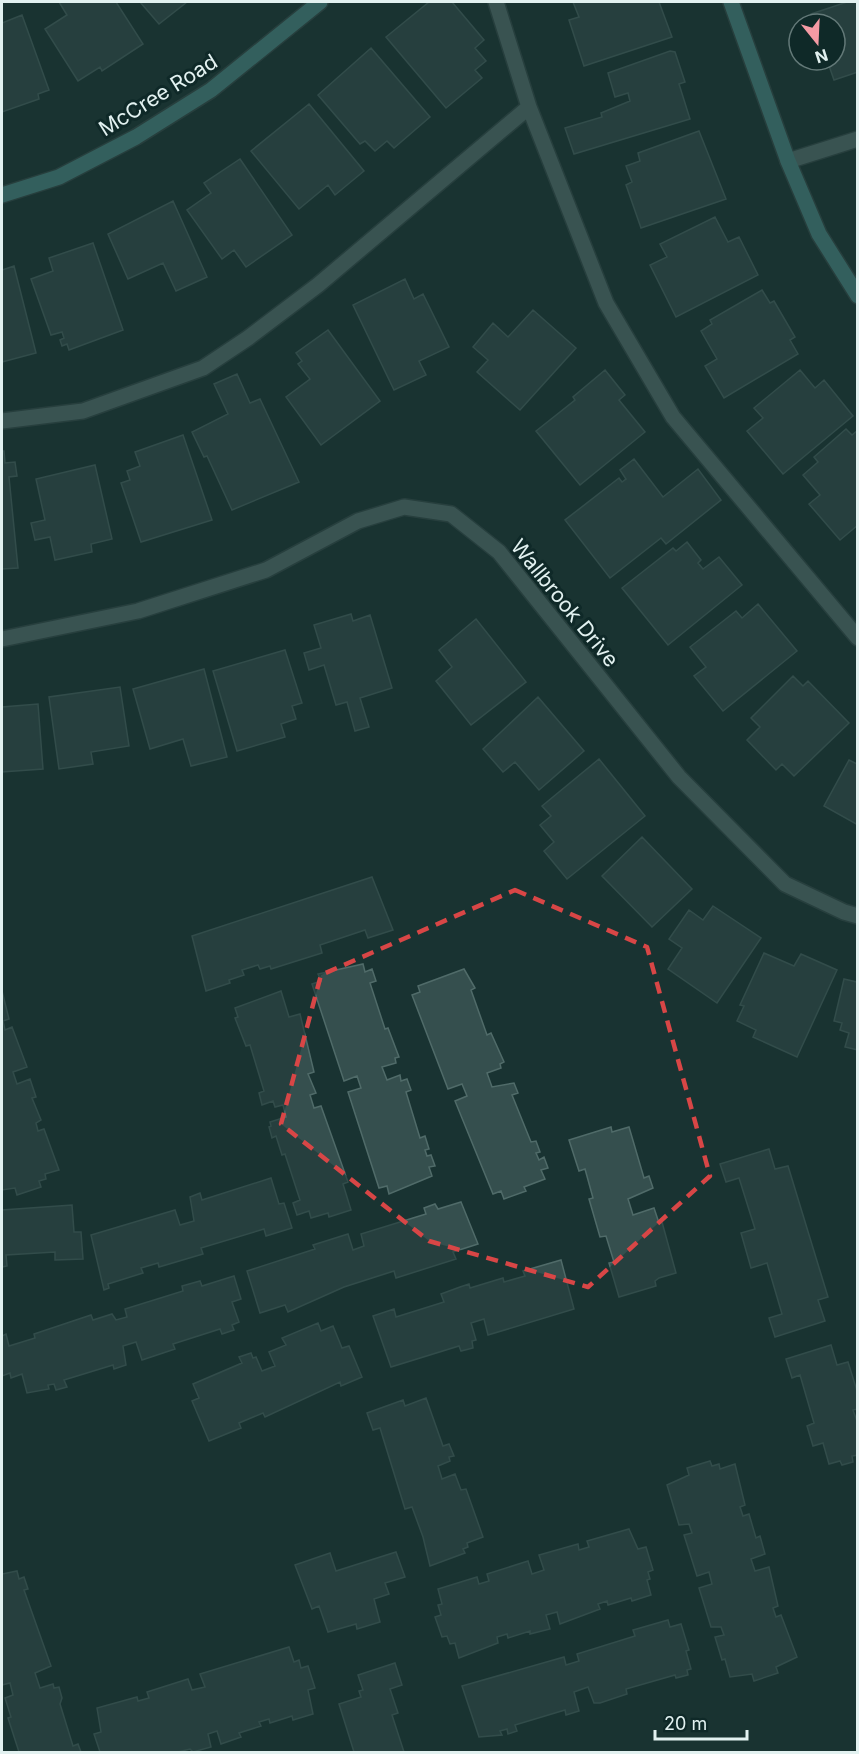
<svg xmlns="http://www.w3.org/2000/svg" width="859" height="1754" viewBox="0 0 859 1754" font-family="Inter,sans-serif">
<rect width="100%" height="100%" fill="#193332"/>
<path fill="#354f4e" stroke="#506b69" stroke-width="1.5" d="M59,2H116L143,44L102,71L100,67L78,81L45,29L67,15Z
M140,2H187L159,24Z
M429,2H452L484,40L475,48L486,61L475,70L482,78L446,108L386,37Z
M573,2H659L672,37L584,66L569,20L579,17Z
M847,2H858V72L834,80L827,60H835V24H815L811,14Z
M22,15L49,90L38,94L39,99L2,112V23Z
M371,48L430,117L394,148L387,141L375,151L365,141L360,144L318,95Z
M670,51L675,52L685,82L679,84L690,119L574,154L565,128L602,117L601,113L630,101L628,93L615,97L608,73Z
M309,104L364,171L335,195L328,185L299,209L251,151Z
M699,131L726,199L641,228L626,185L632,182L626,166L640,161L638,153Z
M240,159L292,235L246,267L234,250L222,259L187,210L211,193L204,183Z
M173,201L207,277L176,291L163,263L128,279L108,234Z
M715,217L728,242L739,237L758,275L676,317L650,265L667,257L660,244Z
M93,243L123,330L69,350L67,344L62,346L60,340L64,338L62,332L51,335L31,279L53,271L49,258Z
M14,266L36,353L2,362V270Z
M405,279L414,299L423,294L449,347L419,361L426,375L394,390L353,305Z
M762,290L770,303L774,301L795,337L790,340L798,354L724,398L705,366L717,359L701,331L712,324L710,320Z
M533,310L576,348L520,410L477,372L488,360L473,347L493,323L508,337Z
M328,330L380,401L321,445L286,397L310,379L298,364L302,361L296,353Z
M605,370L625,395L619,400L645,432L580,485L536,431L575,400L573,397Z
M800,370L815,388L824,380L853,416L783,474L747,431L763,418L754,408Z
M237,374L250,403L260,399L299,482L232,510L207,456L204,457L192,432L228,414L214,384Z
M846,429L852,435L858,430V525L840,540L809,504L820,495L803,475L818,462L814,457Z
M183,435L212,520L141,542L121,483L130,480L127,471L140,466L135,452Z
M2,451H4L5,463L15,462L17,476L9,477L18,568L2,569Z
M634,459L663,497L698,469L721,500L666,544L661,538L610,578L565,520L619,478L622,482L626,479L620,470Z
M95,465L112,539L91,544L92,552L55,560L50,537L35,540L31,523L45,520L36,479Z
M687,542L701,560L698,563L703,569L719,557L742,585L668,645L622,588L673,548L676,551Z
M758,604L797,651L723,711L694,676L706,667L690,647L736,611L742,618Z
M351,614L353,621L370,615L392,688L360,698L369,727L355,731L347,702L336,705L324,665L309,670L304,653L321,648L314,625Z
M476,619L526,682L471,725L436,681L452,667L439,650Z
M285,650L302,703L292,706L296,719L281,724L285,737L237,751L213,671Z
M204,669L227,757L191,766L183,739L150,749L133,689Z
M793,676L803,686L808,681L849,723L794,776L782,764L776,770L747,740L760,727L751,718Z
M120,687L129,746L91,752L93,764L59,769L49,697Z
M538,697L584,751L539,790L515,762L503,772L483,749Z
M38,704L43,769L2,772V707Z
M599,759L645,816L567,879L544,851L554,842L540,825L551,816L542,806Z
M849,760L857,764L858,762V825L824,806Z
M642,837L692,889L652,927L602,876Z
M372,877L393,930L368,938L365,930L320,945L322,953L271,969L270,966L260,969L258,965L242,970L244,975L229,980L230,983L206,991L192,936Z
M713,906L761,938L717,1003L668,969L682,948L669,939L689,910L703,920Z
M764,953L794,966L801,954L837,970L797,1057L753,1037L756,1030L737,1021L744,1006L740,1005Z
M363,964L365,972L372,969L376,981L370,983L385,1029L388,1028L399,1057L395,1058L396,1063L382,1067L387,1080L400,1075L401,1081L407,1079L411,1090L406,1092L420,1138L425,1136L429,1149L425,1150L427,1156L431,1155L435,1166L429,1167L432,1176L389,1194L387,1186L379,1188L348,1092L361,1088L357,1076L344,1081L312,984L321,981L318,974Z
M464,969L475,988L471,990L487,1035L491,1033L504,1062L500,1064L501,1068L487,1073L492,1087L514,1083L518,1093L512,1095L531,1142L536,1141L540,1152L536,1153L539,1160L544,1157L548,1168L541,1170L545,1179L524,1187L526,1191L504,1199L501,1191L493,1194L455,1101L467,1096L462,1084L448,1089L412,995L420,992L418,986Z
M844,979L857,982L858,979V1050L845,1047L849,1033L840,1030L842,1023L834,1021Z
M2,991L9,1019L3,1021L5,1030L12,1027L27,1067L13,1072L17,1084L30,1079L36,1097L32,1098L41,1120L36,1123L38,1131L44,1129L59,1170L45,1174L46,1179L39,1181L41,1187L17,1195L15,1188L2,1190Z
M281,991L289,1017L300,1014L314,1072L308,1074L316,1093L310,1095L314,1108L321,1106L348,1182L343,1184L351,1210L329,1217L328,1213L311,1218L309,1211L297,1215L293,1203L300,1200L285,1154L282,1155L276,1136L272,1138L269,1127L271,1126L270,1122L286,1117L283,1105L275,1107L273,1101L262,1105L259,1093L264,1091L250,1045L246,1046L235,1018L238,1017L235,1008Z
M611,1127L612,1132L629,1127L644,1178L649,1176L653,1188L628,1199L633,1215L654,1208L659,1223L662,1222L676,1273L659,1278L655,1281L656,1286L619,1297L609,1263L614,1262L606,1236L600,1237L589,1199L593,1198L585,1169L579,1171L569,1140Z
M769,1149L775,1169L788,1166L828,1297L818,1300L825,1321L775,1337L769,1318L782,1314L767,1263L751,1268L741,1233L755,1229L739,1178L726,1182L720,1164Z
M271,1178L279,1204L284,1203L292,1228L266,1236L264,1229L201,1248L203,1254L159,1267L158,1263L141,1268L143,1273L108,1284L109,1288L104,1290L91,1235L175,1210L180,1225L194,1221L190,1197L200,1193L202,1200Z
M461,1202L478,1244L453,1252L456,1259L396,1278L394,1271L344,1287L288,1312L285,1305L260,1313L247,1271L315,1249L313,1245L348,1234L353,1250L364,1246L361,1234L426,1214L424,1208L435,1204L438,1209Z
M72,1205L74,1232H81L83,1259L55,1260V1252L6,1255L7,1266L2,1267V1210Z
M561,1260L574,1309L488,1335L484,1319L471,1323L476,1340L472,1341L473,1348L461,1351L459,1346L391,1367L373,1316L394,1309L396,1317L444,1302L441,1294L460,1287L469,1284L470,1288L503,1278L504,1282L525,1276L523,1271Z
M234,1276L241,1299L232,1302L239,1322L232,1325L234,1330L222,1334L220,1329L173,1344L175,1349L142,1360L136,1342L123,1346L126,1365L114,1369L113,1365L64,1380L67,1387L56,1390L54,1384L48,1385L49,1389L27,1393L22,1374L11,1378L10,1373L2,1376V1336L6,1334L9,1346L35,1338L34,1334L91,1315L93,1320L112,1314L116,1320L127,1317L125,1309L183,1291L182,1286L200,1281L202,1286Z
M318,1323L321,1331L333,1326L342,1348L349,1346L362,1377L341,1386L340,1382L265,1417L263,1413L239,1423L241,1428L209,1441L192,1401L199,1398L193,1384L242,1363L239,1357L251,1353L253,1358L256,1357L262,1371L275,1366L269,1352L286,1345L282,1338Z
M831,1345L837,1365L848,1362L858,1394V1409L853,1410L858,1424V1455L852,1456L853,1462L842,1465L840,1461L829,1464L823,1443L813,1446L807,1426L814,1423L800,1375L792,1378L786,1359Z
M426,1398L443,1446L449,1444L454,1456L449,1457L450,1461L438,1466L442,1479L455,1474L461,1490L466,1489L483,1537L467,1543L468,1547L463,1549L465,1553L430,1566L423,1537L412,1507L405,1509L380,1428L373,1430L367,1413L403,1400L405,1406Z
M710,1461L712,1466L719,1464L720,1469L735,1464L745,1505L740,1507L743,1516L749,1514L756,1538L760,1536L765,1554L751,1559L755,1571L769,1567L778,1606L773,1608L776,1617L781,1615L797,1657L776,1667L778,1673L754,1681L752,1674L730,1677L725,1659L722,1660L715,1637L724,1635L721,1627H711L699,1588L712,1584L709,1572L697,1576L684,1535L692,1533L689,1524L679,1525L667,1485L689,1475L687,1468Z
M629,1529L638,1549L646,1547L653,1570L648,1572L650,1579L647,1580L651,1595L632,1601L631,1598L608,1605L607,1601L598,1604L600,1609L560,1624L557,1612L546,1615L550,1629L530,1634V1631L508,1638L507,1634L497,1637L498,1643L459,1658L455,1643L450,1644L447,1636L442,1637L435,1617L441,1615L438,1605L442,1604L438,1589L477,1577L479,1584L489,1581L487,1574L528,1561L532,1574L544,1570L539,1555L578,1544L579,1550L589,1547L587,1541Z
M396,1552L405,1577L385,1583L389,1594L374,1599L380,1622L357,1629L356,1624L328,1632L319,1606L312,1609L295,1565L330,1553L336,1571Z
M17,1571L19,1579L24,1577L28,1589L24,1590L51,1666L35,1673L40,1688L53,1684L54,1688L59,1687L62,1698L60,1704L73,1746L78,1744L81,1752H19L8,1718L11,1717L5,1698L13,1695L10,1683L2,1685V1574Z
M668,1620L670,1627L681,1624L689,1650L686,1651L691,1669L687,1670L688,1675L676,1678L675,1675L626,1689L627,1694L600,1703H594L588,1687L574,1692L579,1711L566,1715L565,1710L515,1725L517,1731L508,1734L507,1729L500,1731L502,1735L479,1737L462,1686L564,1657L566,1665L579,1661L577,1654L635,1636L633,1630Z
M289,1647L294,1662L299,1660L301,1668L308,1666L315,1688L308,1690L313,1714L293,1720L292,1716L270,1723L269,1719L259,1722L261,1726L239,1733L241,1737L221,1744L217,1731L208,1734L211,1747L193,1752L190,1749L178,1752H100L94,1734L101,1732L97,1708L137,1697L138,1701L149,1698L147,1692L188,1679L192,1690L205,1687L200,1674Z
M395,1663L402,1685L390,1689L398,1713L392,1715L404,1752H354L339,1704L361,1697L359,1691L363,1690L358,1675Z"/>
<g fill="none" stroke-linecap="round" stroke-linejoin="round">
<defs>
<path id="lane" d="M496,2L529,107L606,303L673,417L858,638
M2,421L83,411L203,368L248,338L318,285L529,107"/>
<path id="street" d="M788,161L858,139
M2,639L138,611L266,570L358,521L404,507L451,514L499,552L679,777L785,884L844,912L858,916"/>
<path id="secondary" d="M731,2L788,161L819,234L858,296
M2,195L59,177L136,137L211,90L320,2"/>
</defs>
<use href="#lane" stroke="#384e4d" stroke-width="18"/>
<use href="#street" stroke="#384e4d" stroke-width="18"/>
<use href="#secondary" stroke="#384e4d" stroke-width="18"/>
<use href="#lane" stroke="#5f7a79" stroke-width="15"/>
<use href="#street" stroke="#5f7a79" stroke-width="15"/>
<use href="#secondary" stroke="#529693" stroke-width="15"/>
</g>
<path d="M0 0H859V1754H0ZM515,890L647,947L710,1176L588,1287L429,1241L281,1124L321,975Z" fill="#193332" fill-opacity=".55" fill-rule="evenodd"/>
<path fill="none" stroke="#d84646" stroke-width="4.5" stroke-dasharray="12 8" stroke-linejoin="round" d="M515,890L647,947L710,1176L588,1287L429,1241L281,1124L321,975Z"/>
<g text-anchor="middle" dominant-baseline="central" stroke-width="6" stroke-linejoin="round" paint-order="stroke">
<g font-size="21" fill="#e2f1f0" stroke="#0f2928">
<text transform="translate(158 95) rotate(-32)">McCree Road</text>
<text transform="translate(565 603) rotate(51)">Wallbrook Drive</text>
</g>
</g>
<rect width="859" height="1754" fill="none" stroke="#e2f1f0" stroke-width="6"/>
<g transform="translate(817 42) rotate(162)"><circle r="28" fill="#0f2928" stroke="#637978" stroke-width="1.5"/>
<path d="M0-4.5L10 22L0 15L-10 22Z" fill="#f49aa4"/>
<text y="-9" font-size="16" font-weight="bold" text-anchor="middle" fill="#e2f1f0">N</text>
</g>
<path d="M655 1730v9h92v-9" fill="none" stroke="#e2f1f0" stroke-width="3"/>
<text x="664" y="1730" font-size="18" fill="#e2f1f0" stroke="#0f2928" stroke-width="4.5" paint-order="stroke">20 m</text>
</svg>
